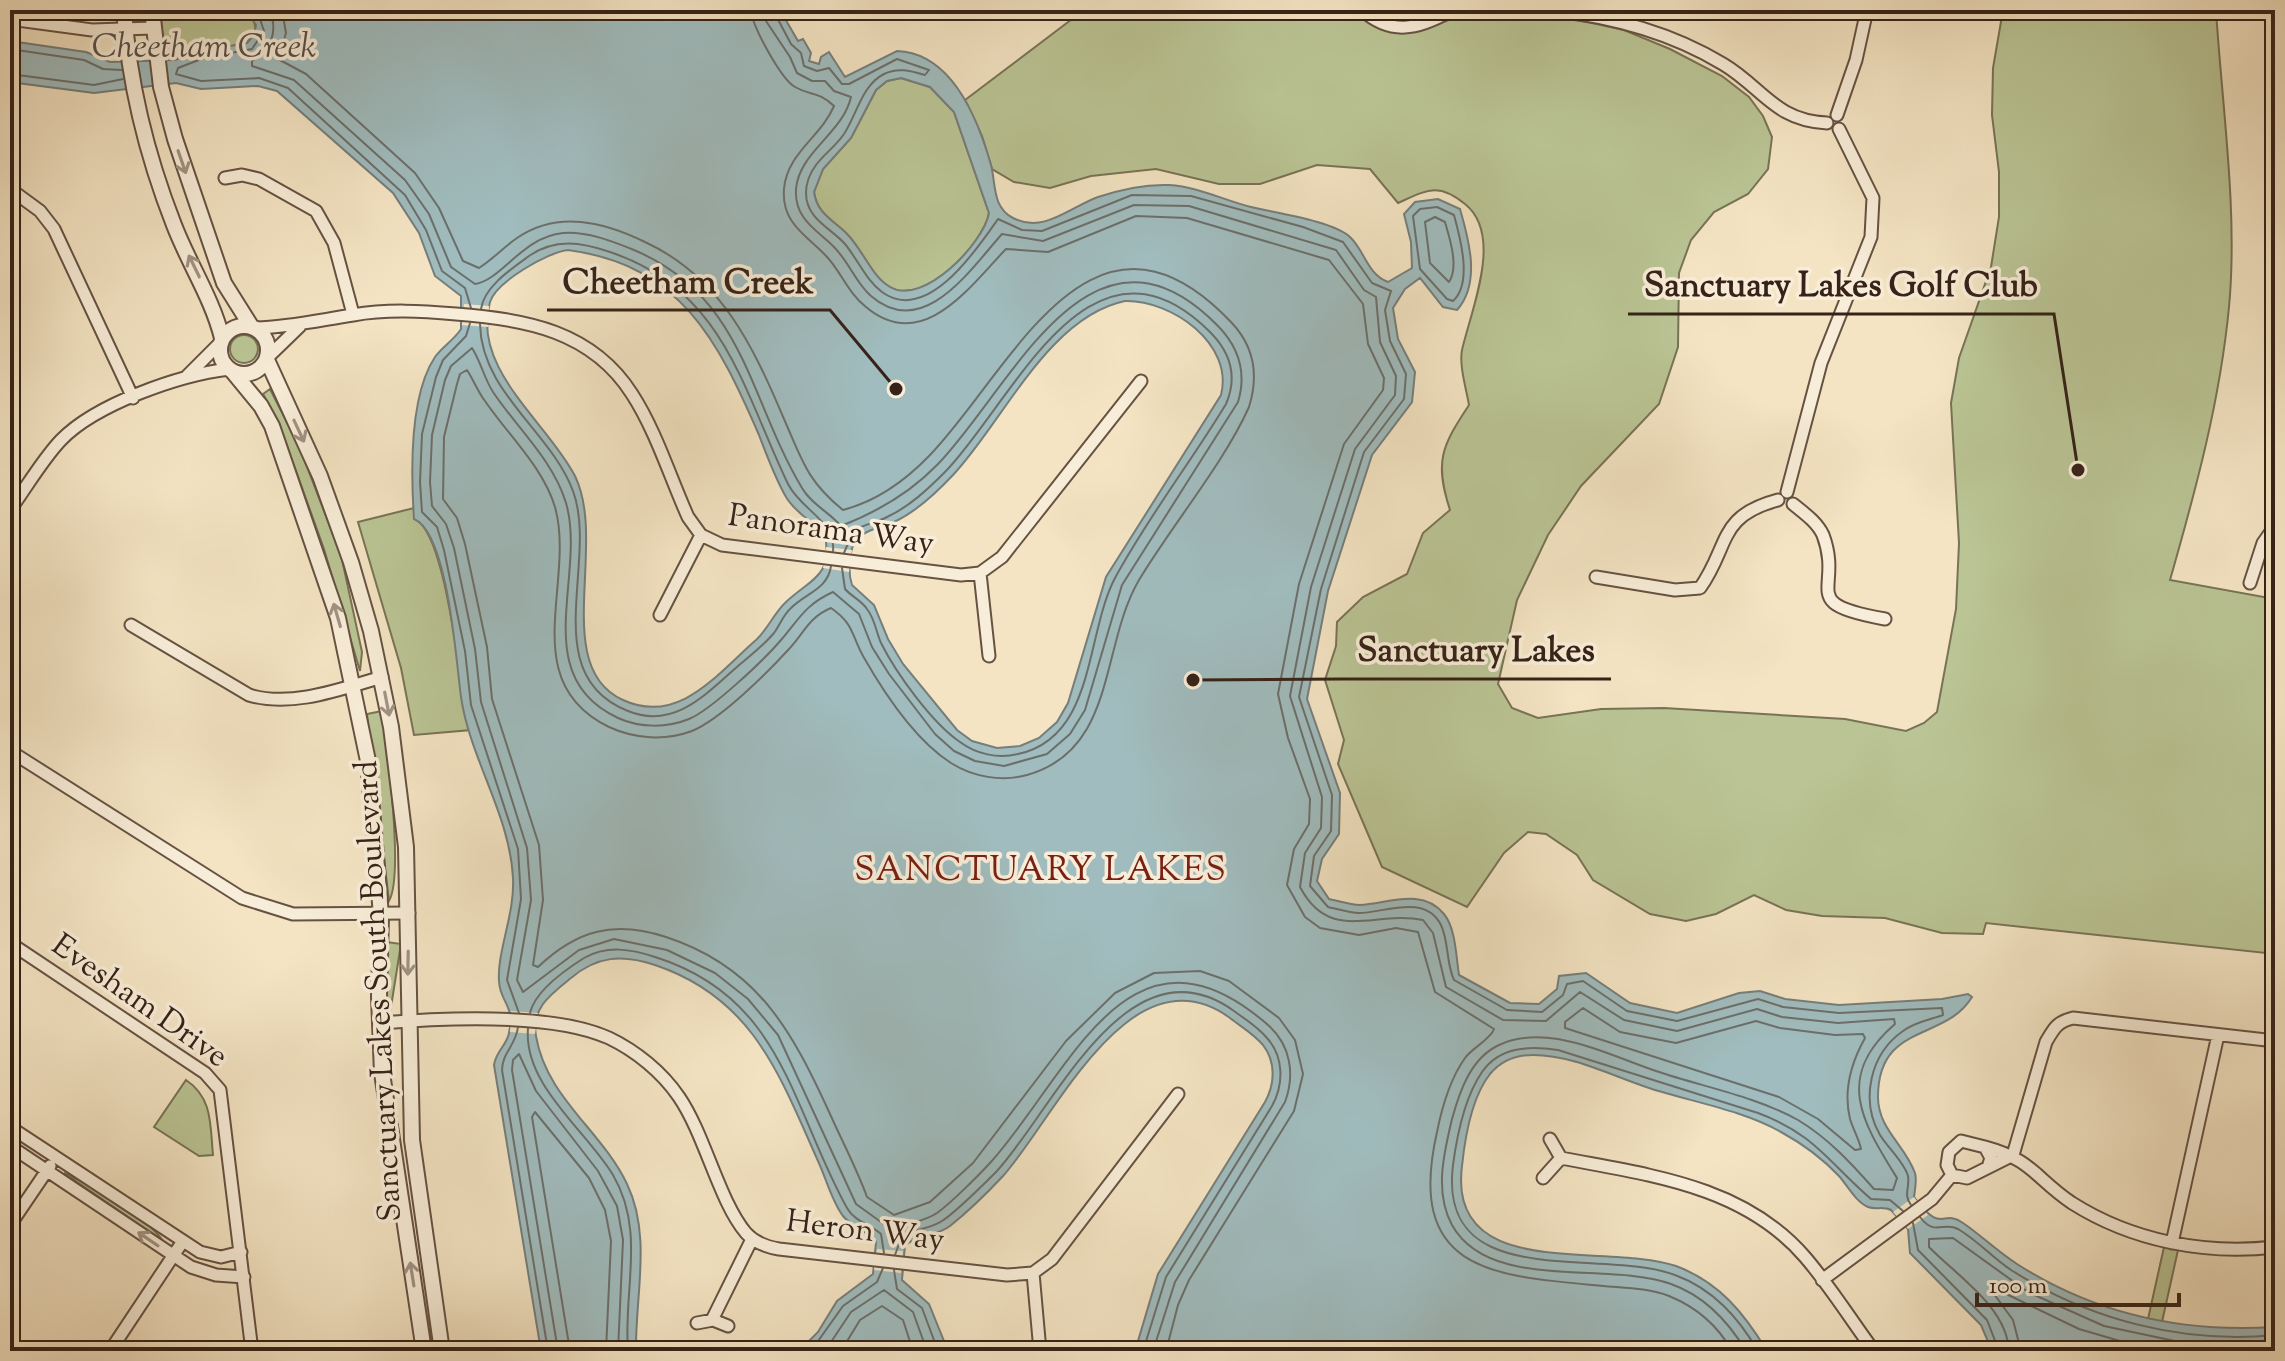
<svg xmlns="http://www.w3.org/2000/svg" width="2285" height="1361" viewBox="0 0 2285 1361" font-family="'Sorts Mill Goudy',serif">
<rect width="100%" height="100%" fill="#f4e4c3"/>
<filter id="stains"><feTurbulence type="fractalNoise" baseFrequency=".0025" numOctaves="4"/><feColorMatrix values="0 0 0 0 .2 0 0 0 0 .09 0 0 0 0 .02 0 0 0 .5 -.17"/></filter>
<radialGradient id="worn" r=".72"><stop offset=".6" stop-color="#630" stop-opacity="0"/><stop offset="1" stop-color="#630" stop-opacity=".3"/></radialGradient>
<path fill="#bac494" stroke="#787356" stroke-width="2" d="M160,10H221L227,17L243,12L254,21L256,30L247,43L165,61Z
M1084,10H1358L1408,32L1466,15L1517,13L1565,17L1624,30L1670,49L1722,76L1749,97L1763,116L1772,137L1768,169L1748,194L1714,212L1691,240L1679,273L1678,347L1659,404L1581,486L1548,535L1517,600L1498,684L1512,708L1538,718L1601,709L1664,708L1845,719L1906,731L1924,723L1937,712L1956,609L1959,543L1951,403L1959,358L1991,267L1999,217V172L1992,115L1993,68L2003,10H2216C2222,106 2238,212 2229,307C2220,401 2196,489 2170,580L2275,599V954L1986,923L1983,934L1942,933L1885,918L1822,916L1786,910L1754,895L1716,914L1686,921L1650,914L1593,880L1577,855L1546,834L1528,832L1504,853L1467,907L1382,867L1338,764L1344,740L1325,680L1336,646L1337,622L1363,597L1407,574L1423,533L1450,510C1434,461 1442,446 1469,405C1466,388 1459,365 1462,350C1471,310 1504,235 1465,204C1438,182 1427,190 1398,203L1370,169L1317,165L1260,184H1219L1156,169L1091,176L1050,188L1014,182L992,169L982,136L965,100Z
M901,78L930,87L954,112L989,213C984,243 923,307 890,287C871,276 863,250 847,234C833,220 817,214 814,192L823,169L851,138L876,90L887,81Z
M230 349a14 14 0 1 1 28 0a14 14 0 1 1-28 0Z
M270,389L299,446L341,555L362,652L360,671L324,549L278,421L263,394Z
M414,508V518C448,533 459,691 471,730L414,735L401,668L358,522Z
M382,711C387,746 404,875 389,901L367,714Z
M387,942L401,944L391,1007L386,994Z
M186,1080C213,1098 210,1125 213,1155L199,1156L154,1127Z
M64,1173C92,1185 146,1216 163,1241Z
M2164,1247L2178,1250L2162,1322L2148,1319Z"/>
<path fill="#a0bcbe" stroke="#767e7c" stroke-width="2" fill-rule="evenodd" d="M246,10H780L798,41L803,39L811,53L809,61L819,64L821,57L829,52L845,77L897,51C952,53 978,119 991,165C996,184 992,207 1013,218C1044,234 1070,207 1098,197C1122,189 1144,184 1169,185C1199,187 1223,200 1251,207C1275,213 1333,221 1350,237C1365,251 1367,274 1388,282L1412,268L1411,242L1404,214L1415,202L1438,199L1460,209C1469,240 1481,283 1457,310L1443,307L1420,278L1405,289L1393,308L1398,339L1415,372L1412,402L1372,455L1328,591L1307,699L1340,793L1339,834L1322,859L1317,881L1329,899C1339,901 1350,905 1360,905C1387,904 1422,887 1444,914C1456,929 1456,957 1459,975L1510,1003L1539,1004L1557,989L1559,976L1586,973L1630,1003L1677,1013L1739,993L1760,991L1785,999L1839,1005L1942,999L1968,994L1972,997C1945,1042 1878,1022 1878,1097C1878,1129 1905,1145 1915,1173C1917,1179 1915,1190 1914,1197C1943,1236 1941,1208 1963,1223C1982,1236 1998,1252 2017,1264C2095,1314 2183,1333 2275,1327V1351H1992L1981,1325L1910,1253L1908,1229L1891,1210C1883,1206 1876,1210 1868,1207C1856,1202 1847,1185 1839,1176C1822,1158 1803,1144 1781,1132C1742,1110 1692,1102 1649,1088C1612,1076 1573,1055 1533,1055C1516,1055 1501,1061 1490,1074C1471,1098 1465,1137 1462,1166C1447,1283 1606,1242 1676,1266C1719,1282 1744,1313 1767,1351H1135L1158,1274L1265,1102C1275,1084 1276,1062 1263,1045C1254,1034 1240,1026 1230,1018C1131,946 1055,1118 1003,1176C989,1191 965,1214 950,1226C937,1236 918,1235 905,1245L902,1280L929,1304L948,1351H799L818,1332L837,1301L873,1274L876,1242C867,1231 852,1227 843,1216C832,1202 826,1178 818,1161C779,1074 753,998 655,965C622,954 597,956 571,978C551,994 531,1008 536,1036C546,1097 602,1131 627,1184C652,1236 635,1296 636,1351H541L494,1065C496,1051 507,1045 509,1033C515,1004 500,1003 499,981C497,951 515,914 513,878C510,815 470,759 461,697C456,661 448,533 414,519C411,474 409,396 435,357C443,346 454,340 461,329V296L435,276L419,233L393,193L277,91L258,86L201,89L176,83L94,93L10,82V41L86,52L110,62L175,60L201,51L247,43L254,35L256,25ZM901,78L930,87L954,112L989,213C984,243 923,307 890,287C871,276 863,250 847,234C833,220 817,214 814,192L823,169L851,138L876,90L887,81ZM568,250C681,265 718,341 759,435C767,456 775,478 786,497C796,514 813,521 825,536C833,577 810,579 786,602C774,613 768,629 756,640C718,673 679,726 623,700C550,667 608,544 575,476C548,423 471,369 490,302C496,282 548,252 568,250ZM1125,301C1172,300 1234,344 1221,395L1106,577L1068,703L1057,722L1039,738L1020,746L997,748L972,741L957,730L903,664L888,639L874,605L852,585C848,573 848,548 858,538C866,529 885,527 896,521C917,511 937,492 953,475C1003,422 1048,317 1125,301Z"/>
<path fill="#f4e4c3" d="M464,304L489,306L488,327L462,325Z
M826,547L852,550L849,572L823,568Z
M511,1011L538,1013L535,1034L510,1032Z
M1914,1197L1928,1215L1908,1229L1893,1212Z
M877,1249L903,1251L901,1273L874,1270Z"/>
<g fill="none" stroke-linecap="round" stroke-linejoin="round">
<path stroke="#6b6f6b" stroke-width="2" d="M257,10L264,31L252,49L204,58L178,68L176,74L201,81L259,78L288,88L405,195L426,230L442,271L465,288L471,308
M269,10C279,31 271,50 252,61V66L294,80L405,180L429,214L451,267L475,284C502,280 522,237 563,233C586,231 612,241 634,250C745,297 748,398 802,488C811,504 829,512 841,526C877,512 909,494 937,465C1011,390 1090,197 1217,325C1239,347 1247,372 1238,402L1122,585L1085,710L1070,734L1047,754L1004,766L975,761L954,751L935,734L889,674L872,647L859,614L833,592C806,604 799,619 781,640C764,660 711,710 689,719C667,728 640,728 618,718C527,676 587,575 566,503C553,460 517,428 493,392C484,378 481,362 472,348L451,366L445,380L432,435L430,482L432,506L446,524L454,548L475,649L481,702L527,848L531,900L517,980L523,992L579,950L614,939L667,950L715,973L748,999L778,1035L856,1204L892,1230C906,1223 924,1222 937,1213C951,1203 978,1176 990,1163C1069,1076 1129,903 1268,1025C1291,1045 1295,1075 1285,1102L1175,1282L1153,1351
M282,10L286,33L278,59L306,74L415,173L439,208L463,261L479,268C493,259 504,247 517,238C558,210 604,222 645,242C721,277 753,346 784,419C802,460 807,481 843,510C877,501 904,482 929,456C1011,372 1091,175 1231,322C1254,346 1259,375 1249,407C1224,463 1172,525 1139,580C1100,646 1117,750 1027,775C1002,782 973,777 951,763C915,740 884,693 863,656C851,634 854,624 831,608C809,617 804,633 789,649C767,673 721,719 692,731C665,741 635,739 609,727C515,681 576,582 555,507C543,467 508,435 485,401C478,392 473,379 467,370L460,374L457,384L444,437L443,499L457,518L465,544L487,647L492,699L539,845L543,900L533,965L538,967C577,930 614,920 666,937C758,967 792,1031 830,1114C842,1141 857,1169 867,1197L894,1215L930,1202L973,1163L1066,1041L1115,993L1154,973L1200,971L1229,981L1279,1018L1295,1040L1303,1074L1294,1111L1189,1280L1178,1305L1166,1351
M751,10C752,26 781,79 795,87C811,96 818,91 834,106C821,137 787,153 784,189C781,224 808,236 828,258C842,274 849,294 866,307C923,355 971,285 1006,249L1048,252L1136,216L1187,218L1329,260L1363,304L1368,344L1384,378L1383,390L1344,444L1299,584L1278,694L1288,738L1310,799L1309,824L1294,849L1287,885L1305,917L1320,928L1359,935L1396,928L1418,932L1435,992L1494,1029C1491,1039 1472,1048 1465,1058C1450,1079 1442,1107 1437,1132C1405,1273 1494,1276 1603,1286C1625,1288 1648,1288 1669,1296C1696,1307 1718,1326 1732,1351
M763,10L766,21L790,57L797,73L812,81H825L834,91L851,97C843,133 799,152 796,189C794,219 817,230 834,247C849,262 856,283 871,296C924,342 972,267 1002,234L1043,241L1134,205L1189,206L1336,250L1364,290L1376,297L1380,342L1396,376L1395,395L1355,449L1311,587L1290,696L1322,797L1321,828L1305,853L1300,887C1330,944 1374,910 1423,920L1433,933L1446,987L1503,1020L1546,1021L1580,992L1624,1020L1677,1031L1757,1009L1782,1017L1838,1023L1894,1019L1895,1024C1833,1077 1863,1123 1897,1178L1893,1190L1874,1189C1851,1163 1828,1138 1798,1120C1755,1096 1703,1087 1656,1071C1624,1060 1592,1045 1558,1039C1538,1036 1518,1036 1499,1045C1471,1058 1460,1090 1452,1119C1444,1153 1434,1192 1452,1225C1489,1292 1608,1261 1671,1284C1705,1296 1728,1321 1746,1351
M773,10L791,44L801,53L804,66L817,71L829,68L842,84H849L897,59L929,70L925,75C911,71 898,67 884,74C862,85 857,114 844,134C836,146 824,154 816,165C810,173 806,184 806,193C806,219 831,228 845,244C858,260 866,280 882,292C927,325 977,249 998,219L1022,230L1042,231L1132,195L1191,196L1303,227L1343,242L1372,283L1391,291L1385,310L1390,341L1406,374L1404,399L1364,452L1321,589L1299,697L1332,795L1331,831L1314,856L1310,886L1328,907C1338,909 1349,913 1359,913C1384,913 1425,893 1441,925C1449,942 1446,963 1454,980L1507,1010L1542,1012L1563,995L1567,984L1583,981L1627,1011L1677,1021L1758,999L1783,1007L1839,1013L1942,1008L1943,1015C1929,1020 1915,1022 1903,1031C1870,1054 1860,1100 1880,1135C1888,1148 1904,1162 1908,1176C1910,1187 1903,1195 1911,1205
M10,49L84,60L103,69L122,70
M10,74L94,85L123,79
M1437,207L1454,215C1460,237 1473,283 1453,301L1447,299L1420,269L1413,216L1420,209Z
M1435,217L1445,222C1450,239 1459,267 1449,282L1430,263L1425,222Z
M481,309C484,287 511,269 529,256C555,238 581,242 610,252C724,290 742,388 788,484C801,510 836,521 833,551
M470,323L466,336L443,360L436,377L422,434L420,482L422,512L437,527L444,550L465,651L471,705L518,849L521,899L507,980L519,1013
M480,324C481,392 551,432 573,491C599,561 536,675 628,711C674,730 706,694 738,666C750,656 764,645 774,633C780,625 783,615 791,608C806,593 828,589 831,566
M842,568L845,589C851,596 862,601 867,609C875,619 876,632 881,643C896,673 932,723 960,742C976,754 998,759 1018,754C1096,737 1085,635 1115,578C1148,517 1191,462 1226,404C1238,376 1230,352 1210,332C1090,213 1014,401 945,472C928,489 909,507 887,517C876,523 864,524 853,531L844,553
M1583,1008L1620,1032L1676,1043L1756,1021L1780,1028L1835,1035L1863,1034L1865,1038C1851,1063 1843,1090 1850,1119C1853,1129 1859,1139 1861,1149L1855,1150L1818,1119L1779,1097L1565,1028V1022Z
M530,1013C535,991 565,970 584,958C607,945 631,949 655,957C783,997 791,1107 847,1208C854,1221 871,1225 881,1234L884,1253
M518,1027C516,1045 502,1053 502,1070L548,1351
M528,1028C523,1085 587,1131 613,1175C646,1231 623,1291 628,1351
M1920,1217C1935,1237 1943,1221 1958,1229C1977,1240 1993,1258 2011,1270C2089,1320 2183,1344 2275,1335
M1913,1223L1918,1250L1987,1320L1999,1351
M895,1255L902,1236C915,1229 930,1229 942,1221C956,1212 984,1184 996,1172C1053,1111 1128,934 1234,1011C1245,1019 1258,1027 1267,1038C1284,1057 1284,1084 1272,1106L1166,1277L1143,1351
M894,1270L897,1289L922,1308L938,1351
M558,1351L512,1070L513,1060L519,1054L536,1091L598,1171L617,1206L623,1240L618,1351
M570,1351L532,1117L535,1112L589,1178L605,1210L611,1241L606,1351
M811,1351L843,1306L877,1282L883,1268
M825,1351L851,1312L884,1290L913,1312L927,1351
M841,1351L860,1320L882,1306L903,1320L913,1351
M1758,1351C1738,1317 1713,1289 1675,1275C1600,1247 1437,1294 1453,1165C1457,1135 1464,1098 1482,1072C1500,1046 1530,1046 1558,1050L1758,1113C1815,1134 1829,1163 1871,1199L1890,1200L1903,1211
M2009,1351C2007,1307 1957,1276 1929,1247V1239L1953,1238L2028,1292L2104,1326L2189,1344L2275,1345
M2021,1351L2013,1320L1994,1294L1996,1289L2079,1329L2154,1351"/>
<defs>
<path id="minor" d="M1362,10C1391,36 1418,29 1449,12
M1424,10H1477
M1548,10C1609,16 1670,32 1723,64C1762,87 1775,121 1827,123
M10,19L92,30L153,28
M1837,115L1856,60L1867,10
M225,178L242,175L259,179L316,211L334,243L353,314
M10,189L40,211L54,229L133,398
M256,328C289,327 320,320 353,315C387,309 422,311 456,314C525,319 592,331 632,394C656,431 670,477 688,517L701,535L722,545L961,575L980,573L1002,557L1141,381
M268,357L300,326
M187,376L221,342
M1787,492L1821,363L1871,237L1873,198L1839,129
M1793,504C1804,513 1817,522 1823,535C1844,591 1795,603 1885,619
M10,510C26,488 42,460 61,440C96,404 179,375 229,369
M980,573L989,656
M1596,577L1675,590L1700,588C1730,546 1717,516 1778,500
M2250,583L2263,543L2275,526
M660,615L701,535
M131,625L249,695C291,708 341,689 382,677
M10,751L242,898L293,914L409,913
M10,943L205,1073L220,1090L252,1351
M380,1023C443,1018 552,1012 609,1038C636,1051 662,1072 679,1097C705,1135 719,1201 746,1233C755,1243 767,1247 779,1249L1007,1275L1033,1273L1052,1259L1178,1094
M10,1127L200,1252L221,1257L241,1252
M10,1146L191,1267L216,1275L244,1277
M1985,1147C2033,1160 2035,1178 2072,1203C2132,1241 2205,1255 2275,1247
M2013,1155L2046,1042C2054,1028 2057,1022 2073,1018L2275,1041
M1561,1158C1648,1175 1743,1185 1805,1257C1830,1286 1851,1320 1874,1351
M1952,1175L1947,1165L1949,1152L1961,1141L1985,1147L1991,1158L1989,1164
M1952,1175L1967,1178L2013,1155
M1543,1178L1561,1158L1550,1139
M10,1225L50,1166
M2172,1243L2218,1035
M1033,1273L1040,1351
M1822,1280L1932,1199L1952,1175
M712,1320L752,1239
M697,1323L713,1320L728,1326
M110,1351L183,1241"/>
<path id="tertiary" d="M124,10C129,84 147,156 174,225C189,264 212,298 222,338
M152,10L161,87L175,139L224,283L251,326
M220 350a24 24 0 1 1 48 0a24 24 0 1 1-48 0Z
M267,360L320,476L351,562L371,631L391,727L406,847L412,1140L442,1351
M233,372L261,406L272,426L338,618L368,761L381,915L379,997L382,1073L424,1351"/>
</defs>
<use href="#minor" stroke="#665243" stroke-width="15"/>
<use href="#tertiary" stroke="#665243" stroke-width="18"/>
<use href="#minor" stroke="#f8edd8" stroke-width="11"/>
<use href="#tertiary" stroke="#f8edd8" stroke-width="14"/>
</g>
<defs><path id="oneway-shaft" d="M-6 0H5M1.5-3L5.5 0L1.5 3" fill="none" stroke-width="1.6" stroke-linecap="round" stroke-linejoin="round" transform="scale(2)"/></defs>
<g stroke="#a19282">
<use href="#oneway-shaft" transform="translate(182 162) rotate(71)"/>
<use href="#oneway-shaft" transform="translate(194 266) rotate(-116)"/>
<use href="#oneway-shaft" transform="translate(299 431) rotate(65)"/>
<use href="#oneway-shaft" transform="translate(337 615) rotate(-106)"/>
<use href="#oneway-shaft" transform="translate(387 704) rotate(79)"/>
<use href="#oneway-shaft" transform="translate(408 963) rotate(91)"/>
<use href="#oneway-shaft" transform="translate(148 1239) rotate(-146)"/>
<use href="#oneway-shaft" transform="translate(412 1274) rotate(-99)"/>
</g>
<g text-anchor="middle" dominant-baseline="central" stroke-width="7" stroke-linejoin="round" paint-order="stroke">
<g font-size="32" fill="#362218" stroke="#f8edd8">
<text transform="translate(831 531) rotate(8)">Panorama Way</text>
<text transform="translate(380 991) rotate(-93)">Sanctuary Lakes South Boulevard</text>
<text transform="translate(139 1002) rotate(35)">Evesham Drive</text>
<text transform="translate(865 1232) rotate(7)">Heron Way</text>
</g>
<g font-size="34" font-style="italic" fill="#56504a" stroke="#f8edd8">
<text x="204" y="48">Cheetham Creek</text>
</g>
<g font-size="34" letter-spacing="2" fill="#7a1f14" stroke="#f8edd8">
<text x="1041" y="871">SANCTUARY LAKES</text>
</g>
</g>
<path fill="none" stroke="#362218" stroke-width="3" d="M896 389L830 310H547M2078 470L2054 314H1628M1193 680L1341 679H1611"/>
<g fill="#362218" stroke="#f8edd8" stroke-width="3">
<circle cx="896" cy="389" r="8"/>
<circle cx="2078" cy="470" r="8"/>
<circle cx="1193" cy="680" r="8"/>
</g>
<g font-size="34" text-anchor="middle" font-weight="bold" fill="#362218" stroke="#f8edd8" stroke-width="7" stroke-linejoin="round" paint-order="stroke">
<text x="688" y="293">Cheetham Creek</text>
<text x="1841" y="296">Sanctuary Lakes Golf Club</text>
<text x="1476" y="661">Sanctuary Lakes</text>
</g>
<rect width="2285" height="1361" fill="none" stroke="#f4e4c3" stroke-width="40"/>
<rect x="12" y="12" width="2261" height="1337" fill="none" stroke="#362218" stroke-width="4"/>
<rect x="20" y="20" width="2245" height="1321" fill="none" stroke="#362218" stroke-width="2"/>
<path d="M1977 1293v12h202v-12" fill="none" stroke="#362218" stroke-width="4"/>
<text x="1989" y="1293" font-size="24" fill="#362218" stroke="#f8edd8" stroke-width="6" paint-order="stroke">100 m</text>
<rect width="100%" height="100%" filter="url(#stains)"/>
<rect width="100%" height="100%" fill="url(#worn)"/>
</svg>
